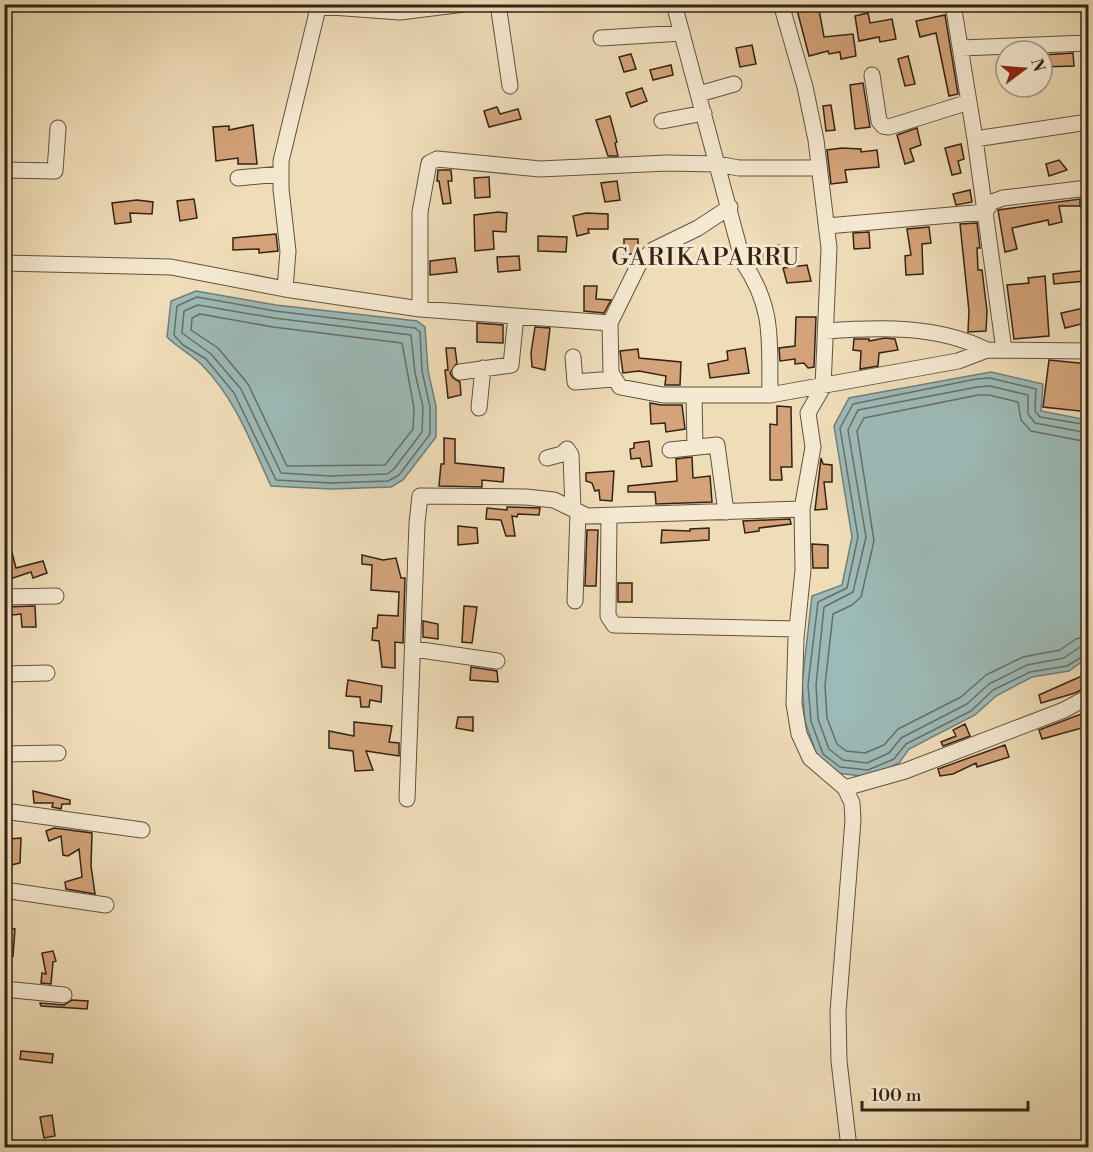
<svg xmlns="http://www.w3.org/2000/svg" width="1093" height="1152" viewBox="0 0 1093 1152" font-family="'Libre Bodoni',serif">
<rect width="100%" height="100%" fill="#efddb8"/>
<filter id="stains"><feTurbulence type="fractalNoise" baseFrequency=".00333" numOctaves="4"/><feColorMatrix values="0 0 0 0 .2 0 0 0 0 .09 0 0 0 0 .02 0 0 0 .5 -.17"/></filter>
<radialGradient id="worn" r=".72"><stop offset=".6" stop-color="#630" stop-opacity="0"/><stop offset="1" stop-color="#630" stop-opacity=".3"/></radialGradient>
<path fill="#9cbab7" stroke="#727e77" stroke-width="1.5" d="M196,291L276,305L417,321L425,327L428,371L436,406V437L403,480L391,487L331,489L271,486C251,443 236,400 203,366C193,355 179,349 167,337L171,301Z
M991,372L1043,384L1041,411L1088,420V657L1069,671L1032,677L996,696L975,715L909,749L899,763L869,777L837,773L818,758L805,722L802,684L812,596L842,585L852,537L834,426L849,398Z"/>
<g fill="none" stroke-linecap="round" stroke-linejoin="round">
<path stroke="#686e67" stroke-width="1.5" d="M197,297L275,311L415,328L420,332L422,371L430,407V434L399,475L388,481L331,483L276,480L234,393L206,359L183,345L174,335L177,306Z
M198,305L274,318L411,335L415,373L423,407L422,432L394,469L387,474L330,476L281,473L241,389L211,354L182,333L184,311Z
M200,314L273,327L402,343L414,408L413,429L385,465L287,466L248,384L218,348L191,330L192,318Z
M1088,425L1040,417L1035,411L1036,389L990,378L976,379L853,404L840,428L858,537L847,588L818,602L808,685L811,721L823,754L840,767L868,770L894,759L906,744L971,711L993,690L1030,672L1067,666L1088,653
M1088,433L1035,423L1028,414V395L990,386L977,387L858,410L848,430L866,537L853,592L824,607L816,685L818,719L829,749L843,760L867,763L889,753L901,738L967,704L989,684L1027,665L1064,658L1080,647L1088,645
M1088,442L1031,431L1021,420L1018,402L989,395H978L864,418L857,431L874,541L861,597L852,605L833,614L825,685L827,718L837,744L846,751L865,753L884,745L898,729L961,697L986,675L1023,657L1060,650L1076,639L1088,636"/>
</g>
<path fill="#d4a379" stroke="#332317" stroke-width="1.5" d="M818,4L824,37L853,34L856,56L841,59L840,52L829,54L828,51L809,56L796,6Z
M868,13L870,23L892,19L896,39L880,42L879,37L859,41L855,16Z
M945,15L958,94L949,96L936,33L920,37L916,21Z
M752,45L756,64L740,67L736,48Z
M1073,53L1074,66L1042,67V55Z
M631,54L636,69L624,72L619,57Z
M908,56L915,84L905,86L898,59Z
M671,65L673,75L653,80L650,70Z
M863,83L870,127L855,129L850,85Z
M642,88L647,101L631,107L626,93Z
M831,105L835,130L826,131L823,106Z
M497,107L500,114L518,109L521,119L489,127L484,111Z
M610,116L617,142L615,143L618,156H608L596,120Z
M253,125L257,164H238V158L216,161L213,127L229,126V130Z
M917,128L921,145L910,149L914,161L905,164L897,135Z
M961,144L964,159L958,161L961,173L952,175L945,148Z
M842,148L861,149V152L877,150L879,167L845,170L847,182L831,184L827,150Z
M1059,160L1067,170L1049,176L1046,164Z
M438,170H451L452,181H448L451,203L443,204L439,181H437Z
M489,177L490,197L475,198L474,178Z
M617,181L620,200L605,202L601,183Z
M970,190L972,202L956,205L953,194Z
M194,199L197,218L180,221L177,201Z
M1080,199V206H1059L1062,222L1049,225L1048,220L1012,228L1017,249L1005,252L998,210Z
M137,200L153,202L152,214L130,213L131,222L115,224L112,203Z
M498,212L507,213L506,232L493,231L494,249L475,251L474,215Z
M586,213L608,214V229H588L589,233L577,236L573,216Z
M977,223L980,248H977L978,270H982L987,311L986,331L968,332L969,311L960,224Z
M929,227L931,243L922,244L923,274L906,275L905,256L911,255L907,229Z
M869,232L870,248L854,249L853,233Z
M276,234L278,251L259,253V249L233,250V238Z
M538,236L567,237L566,252L538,251Z
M624,239H638V250L634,254H624Z
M781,245L784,262L756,264L751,254L765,253L764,247Z
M519,256L520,270L498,272L497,257Z
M455,258L457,272L430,275V261Z
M807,265L811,281L787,283L783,268Z
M1089,270L1086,281L1054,284L1053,274Z
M1045,276L1049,336L1014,339L1007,285L1029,283L1028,278Z
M584,286H597L596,299L611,300L604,313L584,311Z
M1089,307V322L1065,328L1061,313Z
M796,317H816L814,367L808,368L804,363L795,364V359L780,361L779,348L795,346Z
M477,323L503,325V343L477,342Z
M535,327L550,328L545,370L532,367L531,353Z
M885,338L895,339L898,350L879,353L878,366L860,369L861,351L853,350L854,339H869V341Z
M446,348H455L457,363L450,373L453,378L460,382L461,395L448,398L445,370H448Z
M745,348L749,373L710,378L708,364L728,360L727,351Z
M638,349L639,358L681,362L680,385H665L666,376L639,371L623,373L620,351Z
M1049,360L1089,364V412L1043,407Z
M650,403L661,405H682L685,429L666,432L665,423L651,424Z
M777,406L791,407L792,467H781L782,480H770V424L777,425Z
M444,438L455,439V463L504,468L503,482L482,480V487L439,486L441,464H444Z
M649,441L652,466L642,467L640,458L631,459L630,449L634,448V443Z
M692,457L693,478L710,476L712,502L656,504L655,492H628V486L677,481L676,459Z
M821,458L823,464L832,465V482H824L827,509L815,510Z
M614,471L612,501L600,500L599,490L595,491L592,483L586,481V473Z
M507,507L540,508L539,515L518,514L517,517L512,516L515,536H506L501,520L486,519L487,508L507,510Z
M790,519L791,524L759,528V531L745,533L743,521Z
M458,526L477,528L478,543L458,545Z
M709,528V540L661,543L662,530L690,531V529Z
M587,530H598L596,586H585Z
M4,537H8L16,568L43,561L47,573L33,578L31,572L4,581Z
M812,544L828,545V568H813Z
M362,555L383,560L396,558L401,578H405L403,643L395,642V668L382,667L379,641L372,640L373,628H377L378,615L398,616L399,592L371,590L372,565L362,564Z
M618,583H632V602H618Z
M35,606L36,627H22L21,614L4,616V607Z
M464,606L477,607L472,643L462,642Z
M423,621L438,624V639L423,637Z
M471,667L497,671L498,682L470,680Z
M1084,675L1089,686L1075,693L1041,703L1039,695Z
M348,680L382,686L381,702L370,700L369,707H361L360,697L346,696Z
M1089,711V726L1042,739L1039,730Z
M458,717H473V731L456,728Z
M354,722L392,726L389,742L399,743V756L366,751L373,770L355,771L353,751L329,748V731L354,736Z
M965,724L970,736L943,746L941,742L956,736L953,730Z
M1005,745L1009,757L977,767L976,763L953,774L940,776L938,769Z
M33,791L70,800V804H62L61,809L52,807L53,803H34Z
M54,828L92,833L91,866L95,894L66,889L65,882L82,877L79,849L68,856L63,855L61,836L49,841L46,831Z
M21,838L20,863L11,865L7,839Z
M6,928L15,929L13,956L4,954Z
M53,951L56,961L53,962L51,984L41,983L42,973L46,974L42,953Z
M72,1000L88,1001L87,1009L41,1006L40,1003L64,1005Z
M21,1051L53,1054L52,1063L20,1059Z
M52,1115L55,1136L44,1138L40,1117Z"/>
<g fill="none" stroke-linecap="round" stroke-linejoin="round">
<defs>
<path id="minor" d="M498,4L510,86
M674,4L743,262C775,309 769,341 770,395
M781,4L805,87L816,140L829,248L823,387L808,413L813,447L802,509L803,570L796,638L794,704L799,734L810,758L845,788L852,803L853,820L838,1012L839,1061L849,1148
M953,4L975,139L1004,350
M318,6L400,12L464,4
M601,38L682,33
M961,48L1088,43
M872,75L879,121L883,126L889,127L969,102
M699,94L734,84
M662,121L704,113
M975,139L1088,122
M4,170L55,171L58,128
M238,178L280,174
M730,207L698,228L653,250L640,262L610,323L611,373L620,387L663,395H770L958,361L987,350L1088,351
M827,226L985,212L992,202L1003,198L1088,188
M4,263L171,267L285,289L420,309L610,323
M285,289L288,251L281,189V161L319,4
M420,309V212L429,163L437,159L540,169L667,163L717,164L739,168H819
M825,331C880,327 937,325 987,350
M573,357L575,382L614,379
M460,372L511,365L516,316
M694,396L695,447
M479,408L483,368
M670,450L717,445L726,512
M547,458L562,454L567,449L571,455L573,509
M609,516L608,616L614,625L797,629
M4,597L56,596
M575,601L578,512
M414,649L497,661
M4,674L47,673
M4,754L58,753
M845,788L905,771L1064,710L1088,697
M407,799L417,523L420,496L526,497L554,500L587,516L802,509
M4,811L142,830
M4,890L106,905
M4,989L64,995"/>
</defs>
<use href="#minor" stroke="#62523f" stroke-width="17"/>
<use href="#minor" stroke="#f5e9d1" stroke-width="15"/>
</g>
<g text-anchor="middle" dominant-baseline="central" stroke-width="6" stroke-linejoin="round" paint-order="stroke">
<g font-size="24" letter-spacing="1.5" fill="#332317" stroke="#f5e9d1">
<text x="706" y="258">GARIKAPARRU</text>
</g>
</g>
<rect width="1093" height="1152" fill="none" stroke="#efddb8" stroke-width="24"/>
<rect x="6" y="6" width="1081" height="1140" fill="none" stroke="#332317" stroke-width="3"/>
<rect x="12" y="12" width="1069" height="1128" fill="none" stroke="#332317" stroke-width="1.5"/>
<g transform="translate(1024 69) rotate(74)"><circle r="28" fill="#f5e9d1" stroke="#a79a87" stroke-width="1.5"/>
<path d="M0-4.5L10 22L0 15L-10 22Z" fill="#8f2418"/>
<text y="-9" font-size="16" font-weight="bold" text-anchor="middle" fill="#332317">N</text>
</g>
<path d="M862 1101v9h166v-9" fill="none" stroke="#332317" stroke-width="3"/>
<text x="871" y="1101" font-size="18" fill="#332317" stroke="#f5e9d1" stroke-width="4.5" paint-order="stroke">100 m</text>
<rect width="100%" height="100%" filter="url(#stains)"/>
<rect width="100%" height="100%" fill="url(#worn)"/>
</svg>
